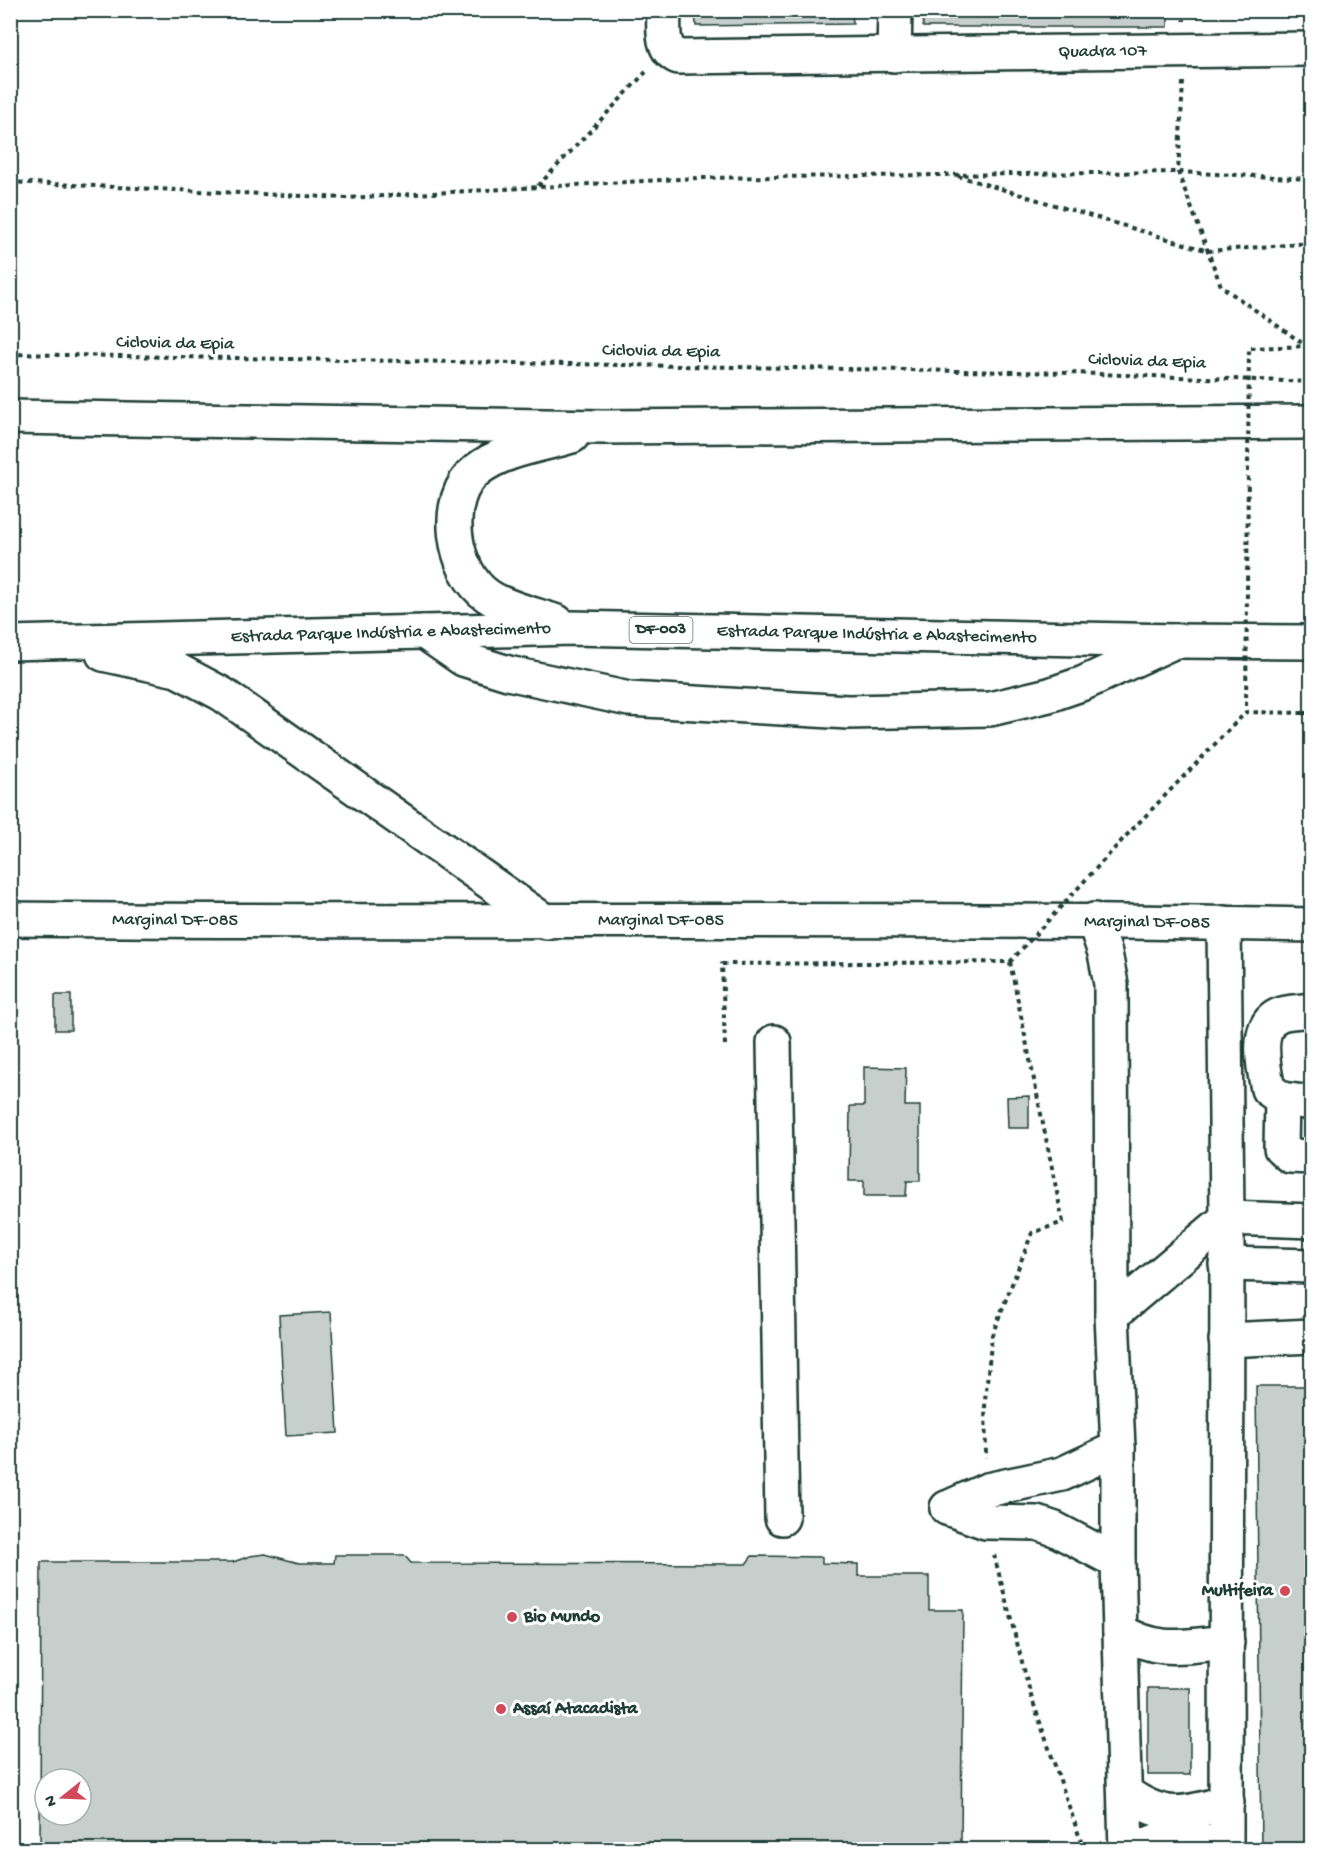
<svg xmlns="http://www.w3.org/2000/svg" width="1322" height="1860" viewBox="0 0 1322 1860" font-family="'Gochi Hand',sans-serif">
<rect width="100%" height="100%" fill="#fff"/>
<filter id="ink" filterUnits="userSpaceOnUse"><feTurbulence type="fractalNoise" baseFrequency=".0167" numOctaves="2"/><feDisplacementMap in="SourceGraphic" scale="12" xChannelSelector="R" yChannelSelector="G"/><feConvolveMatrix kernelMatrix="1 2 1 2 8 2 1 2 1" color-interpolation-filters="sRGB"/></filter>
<g filter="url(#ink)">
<path fill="#c7cfcc" stroke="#1f3d34" stroke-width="1.5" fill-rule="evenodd" d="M695,10H852L853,24L696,26Z
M923,10H1168V27H923Z
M55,995H71V1030H55Z
M864,1067L906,1068L905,1106H920V1181H907L906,1196H864V1181H849L850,1106H864Z
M1029,1096V1128H1008L1007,1097Z
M331,1312L338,1433L286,1436L279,1315Z
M1256,1386H1312V1850H1261Z
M265,1554L299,1563H334L335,1555H404L411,1563L746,1564L752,1556L822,1557V1563L858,1564V1576H929V1610H963L961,1843H928V1850H40L41,1562H233L250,1556ZM45,1779H81V1815H45Z
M1148,1688H1190V1775H1148Z"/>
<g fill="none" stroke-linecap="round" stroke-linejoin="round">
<defs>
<g id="minor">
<path id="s1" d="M664,10C664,27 660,49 678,57L1312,49"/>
<path d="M894,55L895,10"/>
<path d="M424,632L463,659L508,673L629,699L848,712L990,709L1049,695L1084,683L1175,641"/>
<path d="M1094,920L1105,953L1111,984L1112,1315L1118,1448V1562L1126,1850"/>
<path d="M1224,923L1227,1218L1226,1850"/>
<path d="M1312,1010C1302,1012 1288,1011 1279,1015C1254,1026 1264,1070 1268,1089L1282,1099L1312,1103"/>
<path d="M774,1042L782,1518"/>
<path d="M1282,1099L1281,1148L1290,1156L1312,1157"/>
<path d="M1226,1264L1312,1266"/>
<path d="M1112,1315L1227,1218L1312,1221"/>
<path d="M1226,1340L1312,1336"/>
<path d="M947,1508L987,1490L1062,1474L1118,1448"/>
<path d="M947,1508L986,1522L1037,1523L1055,1529L1118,1562"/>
<path d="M1120,1631C1160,1654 1183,1646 1227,1642"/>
<path d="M1126,1793C1163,1820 1185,1815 1227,1802"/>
<path d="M1139,1850C1168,1830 1197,1835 1226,1849"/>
</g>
<g id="major">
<path id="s2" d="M10,919C444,924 878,916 1312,925"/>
</g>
<g id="highway">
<path d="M10,417L602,427L1312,422"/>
<path d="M557,622C537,615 505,608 488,596C452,572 441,498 477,470C501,450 542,445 572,436"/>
<path id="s3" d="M10,643L572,628L1175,641L1312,642"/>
<path d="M103,654L177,670L222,694L546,922"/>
</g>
</defs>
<use href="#minor" stroke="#1f3d34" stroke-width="38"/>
<use href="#major" stroke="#1f3d34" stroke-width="38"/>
<use href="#highway" stroke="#1f3d34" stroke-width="38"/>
<path stroke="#1f3d34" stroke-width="4" stroke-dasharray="4.5 4.5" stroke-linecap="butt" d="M1184,10V21
M1183,82L1178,172L1221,286L1312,350
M958,176L1208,251L1312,243
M10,182L346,198L697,178L1178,172L1312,179
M538,186L646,72
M10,354L1071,373L1312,382
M1303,713H1312
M725,1045L722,964L1010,962L1063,1222L1032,1233L992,1335L985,1400L986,1458
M994,1555L1031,1696L1084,1850"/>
<use href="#minor" stroke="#fff" stroke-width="33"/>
<use href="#major" stroke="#fff" stroke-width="33"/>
<use href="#highway" stroke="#fff" stroke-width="33"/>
<path stroke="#1f3d34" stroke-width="4" stroke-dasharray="4.5 4.5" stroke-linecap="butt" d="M1303,713L1246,712L1249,348L1312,346
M1010,962L1125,837L1246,712"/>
</g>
</g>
<g fill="#d1495b" stroke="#fff" stroke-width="2">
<circle cx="1285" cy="1591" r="6"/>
<circle cx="512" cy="1617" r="6"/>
<circle cx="501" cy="1709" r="6"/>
</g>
<g text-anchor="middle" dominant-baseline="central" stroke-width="6" stroke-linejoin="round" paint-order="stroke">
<rect fill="#fff" stroke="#627771" stroke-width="1.5" x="629.5" y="617" width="63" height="26" rx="4.5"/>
<g font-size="16" font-weight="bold" fill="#1f3d34">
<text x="661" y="630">DF-003</text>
</g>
<g font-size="18" fill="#1f3d34" stroke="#fff">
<text stroke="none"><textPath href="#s1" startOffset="477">Quadra 107</textPath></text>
<text transform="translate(175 344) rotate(1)">Ciclovia da Epia</text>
<text transform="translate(661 352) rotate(1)">Ciclovia da Epia</text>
<text transform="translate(1147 362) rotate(2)">Ciclovia da Epia</text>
<text stroke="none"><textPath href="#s3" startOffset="381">Estrada Parque Indústria e Abastecimento</textPath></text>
<text stroke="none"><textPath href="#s3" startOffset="867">Estrada Parque Indústria e Abastecimento</textPath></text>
<text stroke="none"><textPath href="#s2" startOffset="165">Marginal DF-085</textPath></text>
<text stroke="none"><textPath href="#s2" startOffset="1137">Marginal DF-085</textPath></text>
<text stroke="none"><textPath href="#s2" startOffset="651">Marginal DF-085</textPath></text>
</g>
<g font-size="18" font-weight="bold" fill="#1f3d34" stroke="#fff" text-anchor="start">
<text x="1273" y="1591" text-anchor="end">Multifeira</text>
<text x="524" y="1617">Bio Mundo</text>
<text x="513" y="1709">Assaí Atacadista</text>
</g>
</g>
<rect width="1322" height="1860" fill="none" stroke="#fff" stroke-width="36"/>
<rect x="18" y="18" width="1286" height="1824" fill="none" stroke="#1f3d34" stroke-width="2" filter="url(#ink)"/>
<g transform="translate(63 1797) rotate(252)"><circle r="28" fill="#ffffff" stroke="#a5b1ae" stroke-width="1.5"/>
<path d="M0-4.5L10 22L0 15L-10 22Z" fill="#d1495b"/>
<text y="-9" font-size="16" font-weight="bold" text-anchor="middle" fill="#1f3d34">N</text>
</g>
</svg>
